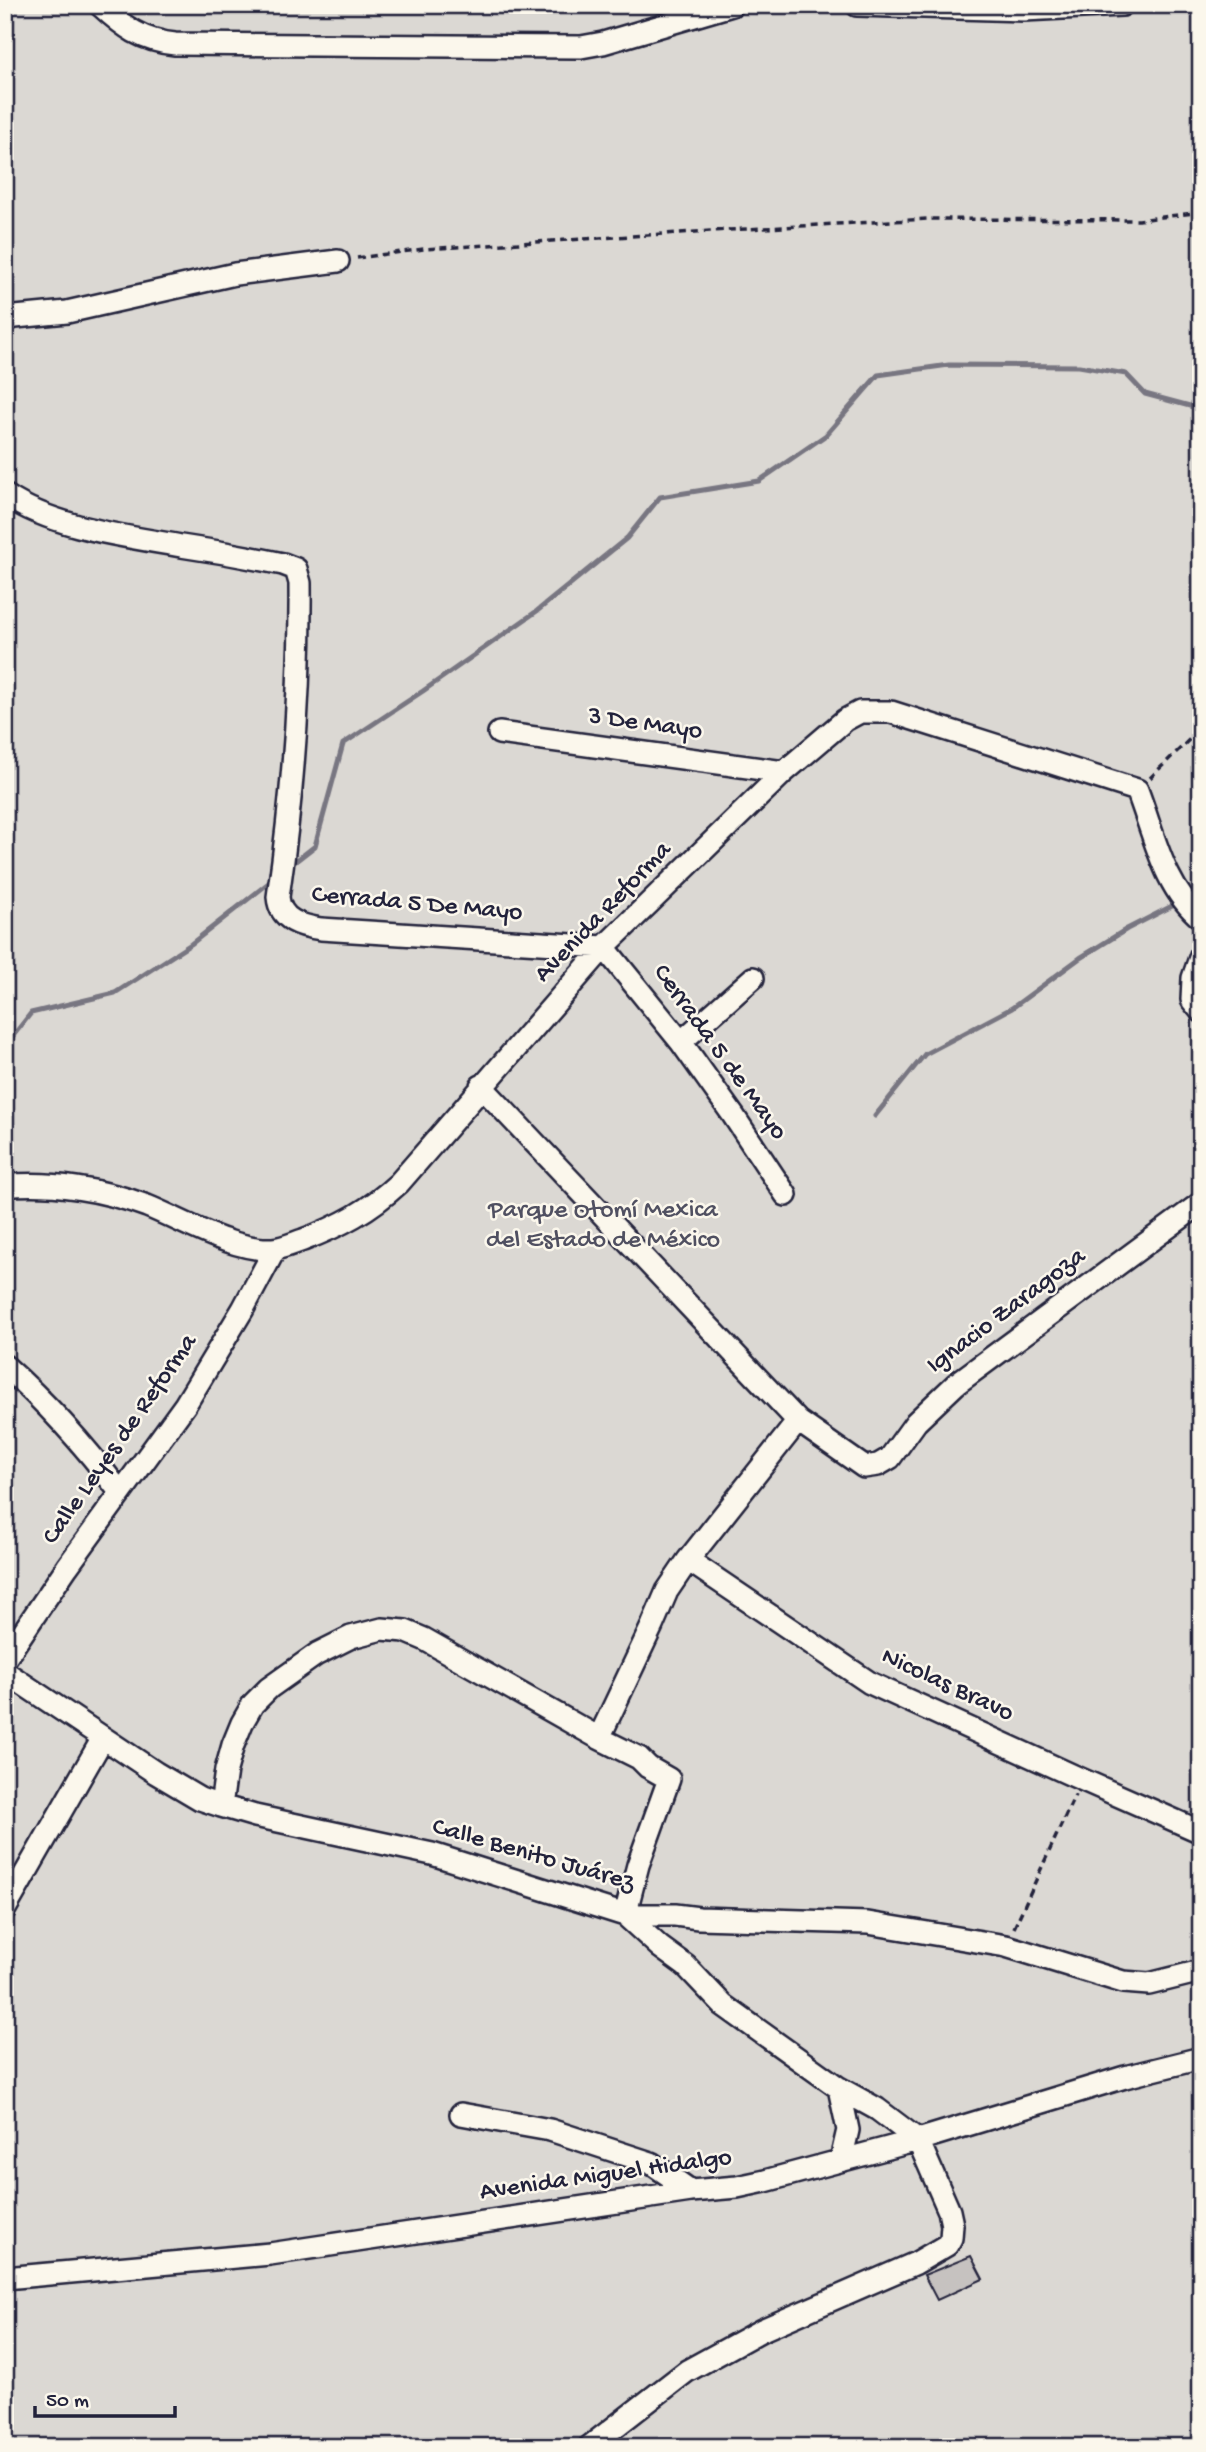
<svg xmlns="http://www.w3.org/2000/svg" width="1206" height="2452" viewBox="0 0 1206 2452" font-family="'Gochi Hand',sans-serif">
<rect width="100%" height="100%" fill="#fbf7ec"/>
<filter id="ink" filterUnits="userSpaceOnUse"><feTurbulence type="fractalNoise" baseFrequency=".0143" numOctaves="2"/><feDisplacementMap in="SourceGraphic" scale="14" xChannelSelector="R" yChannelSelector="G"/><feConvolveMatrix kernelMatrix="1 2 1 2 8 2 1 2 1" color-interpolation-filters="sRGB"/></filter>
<g filter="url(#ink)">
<path fill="#dbd8d3" stroke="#7e7d87" stroke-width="2" d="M5,5H1201V2447H5Z"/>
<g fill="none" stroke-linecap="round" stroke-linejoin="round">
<path stroke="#787681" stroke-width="5" d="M288,867L315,846L343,744L423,691L537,611L627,538L660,497L759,481L826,435L878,375L949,365L1079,366L1126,374L1145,394L1201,409
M1190,896L1195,894L1201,878
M5,1046L31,1013L115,993L191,944L275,878
M875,1116L925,1054L1012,1008L1080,958L1127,929L1178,903"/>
</g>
<path fill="#c6c2c0" stroke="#22223b" stroke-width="2" d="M971,2256L983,2279L937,2300L924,2275Z"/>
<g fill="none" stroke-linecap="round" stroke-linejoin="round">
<defs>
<path id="street" d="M100,5C124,27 142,41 175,44L581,47L603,43L732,5
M857,5L1024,10L1122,5
M5,318L67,312L235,274L338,261
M5,495C54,528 125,536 181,546C215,551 249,557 283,564L296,569L300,583C301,688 293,793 278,897C280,921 302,926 321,929L604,947L681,1042L733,1115L786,1195
M499,733L784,772
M1201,955L1193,978L1192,1000L1201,1011
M681,1042L753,978
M481,1086L798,1421L864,1467L878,1465L890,1458L916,1422L956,1384L1201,1203
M5,1186C51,1181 104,1190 147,1206C184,1221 233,1251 273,1249C283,1248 294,1243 303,1240C340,1226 370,1210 399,1183L604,947L784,772L845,720L860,712H891L1137,790C1154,834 1164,888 1201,918
M5,1366C48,1404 85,1446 120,1492
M688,1560L870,1683L1074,1776L1201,1832
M5,1659L67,1567L185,1405L243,1309L275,1249
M5,1672L156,1773L200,1799L221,1806L255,1816L432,1854L625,1915H675L699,1918L868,1923L1006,1946L1123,1982L1149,1984L1201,1971
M599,1738L652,1626L667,1591L688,1560L798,1421
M221,1806L226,1770L233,1745L242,1723L253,1704L269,1688L317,1654L351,1637L382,1629L405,1631L424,1639L599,1738L639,1758L648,1767L669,1779L638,1865L625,1915
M5,1909L103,1738
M839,2088L848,2130L841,2160
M461,2114L550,2130L651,2163L691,2191
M5,2278L270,2254L691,2191L737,2187L765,2181L918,2140L1125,2077L1201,2058
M589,2447L687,2371L762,2330L916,2263L947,2245L951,2238L952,2225L949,2211L918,2140L877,2109L839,2088L723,2005L686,1966L660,1947L625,1915"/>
</defs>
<use href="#street" stroke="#22223b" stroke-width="26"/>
<path stroke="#22223b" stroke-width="3.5" stroke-dasharray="7 5" stroke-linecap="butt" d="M357,258L424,249L710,231L928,219L1139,220L1201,212
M1150,778L1201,728
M1014,1928L1075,1795"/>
<use href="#street" stroke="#fbf7ec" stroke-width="21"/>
</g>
</g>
<g text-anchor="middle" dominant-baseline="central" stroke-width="5" stroke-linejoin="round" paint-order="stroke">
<g font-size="26" fill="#22223b" stroke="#fbf7ec">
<text transform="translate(645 725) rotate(8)">3 De Mayo</text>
<text transform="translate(417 905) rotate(5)">Cerrada 5 De Mayo</text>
<text transform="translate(604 913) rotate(-46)">Avenida Reforma</text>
<text transform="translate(719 1053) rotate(54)">Cerrada 5 de Mayo</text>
<text transform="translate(1007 1312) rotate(-37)">Ignacio Zaragoza</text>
<text transform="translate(121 1440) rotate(-55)">Calle Leyes de Reforma</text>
<text transform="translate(947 1686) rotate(25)">Nicolas Bravo</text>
<text transform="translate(533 1856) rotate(16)">Calle Benito Juárez</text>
<text transform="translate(606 2176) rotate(-8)">Avenida Miguel Hidalgo</text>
</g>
<g font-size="26" fill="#505061" stroke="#fbf7ec">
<text x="603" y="1211">Parque Otomí Mexica<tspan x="603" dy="30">del Estado de México</tspan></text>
</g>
</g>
<rect width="1206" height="2452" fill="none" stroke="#fbf7ec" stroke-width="28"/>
<rect x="14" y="14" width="1178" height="2424" fill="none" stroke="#22223b" stroke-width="2.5" filter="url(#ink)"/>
<path d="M35 2406v10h140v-10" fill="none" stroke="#22223b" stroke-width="3.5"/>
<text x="46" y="2406" font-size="21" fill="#22223b" stroke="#fbf7ec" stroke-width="5" paint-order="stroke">50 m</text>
</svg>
